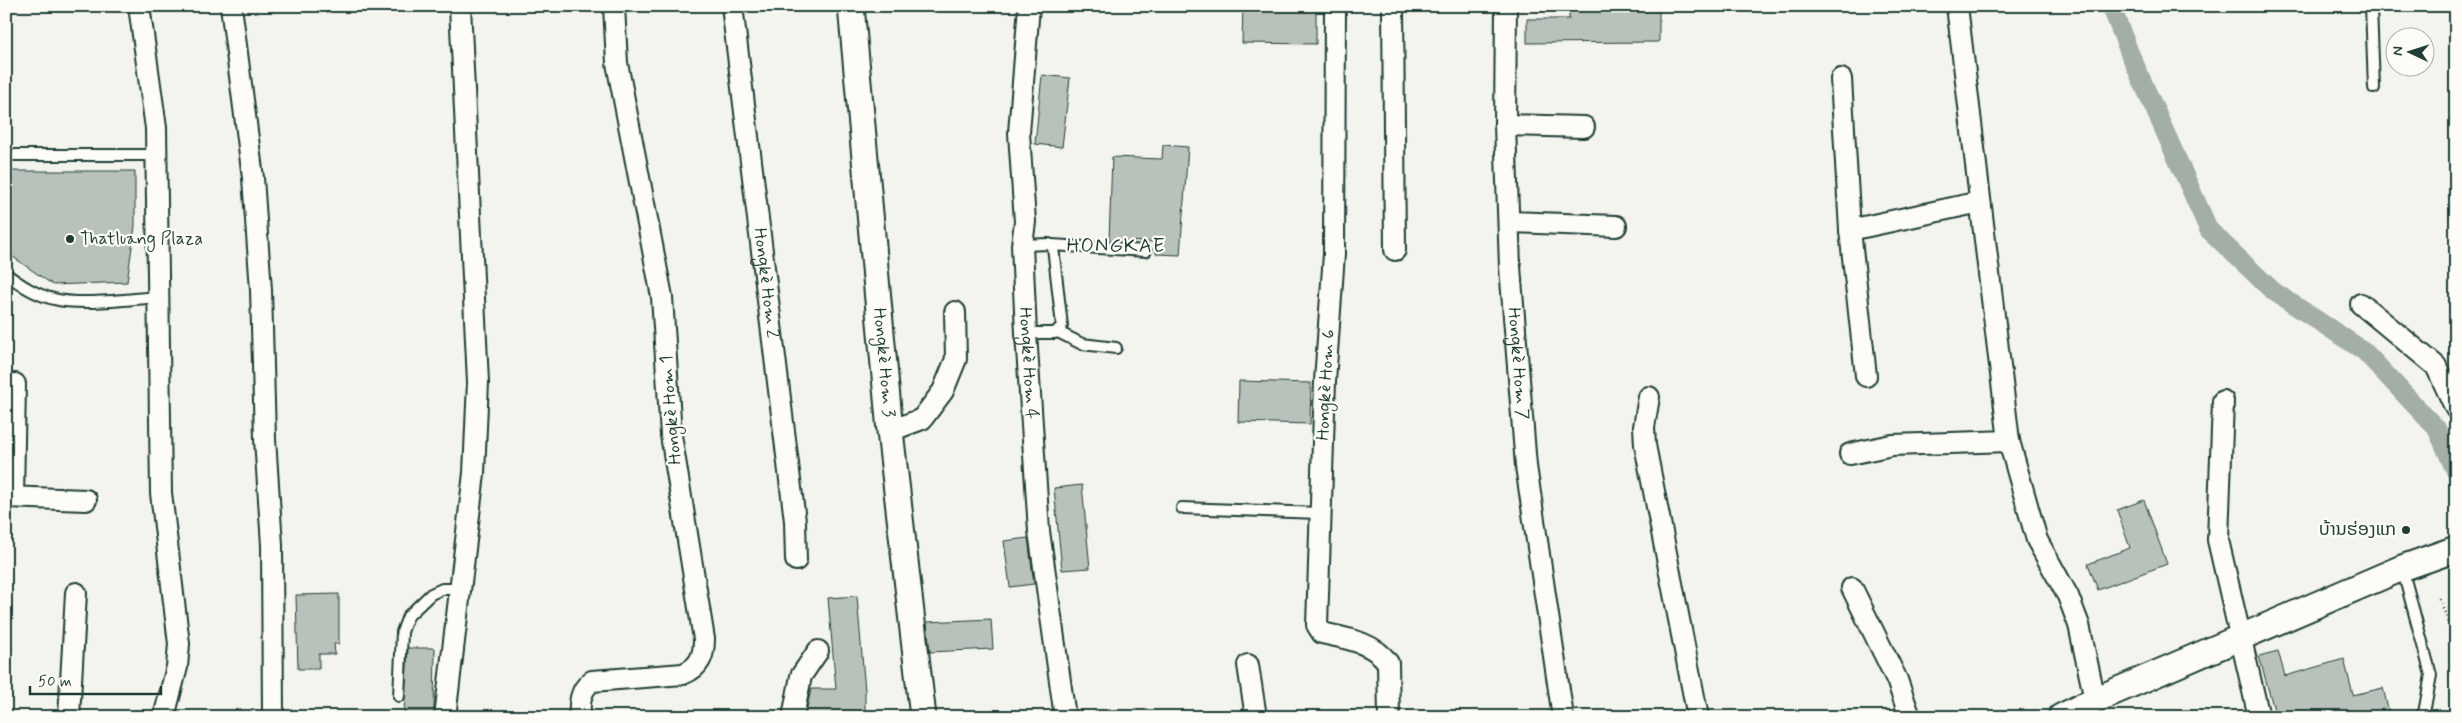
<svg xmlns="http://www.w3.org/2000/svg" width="2462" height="723" viewBox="0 0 2462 723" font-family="Mynerve,'Noto Sans Lao',sans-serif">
<rect width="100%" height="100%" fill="#f4f4ef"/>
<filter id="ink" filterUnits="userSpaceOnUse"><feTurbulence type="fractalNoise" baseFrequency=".02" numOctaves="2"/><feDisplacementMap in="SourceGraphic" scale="10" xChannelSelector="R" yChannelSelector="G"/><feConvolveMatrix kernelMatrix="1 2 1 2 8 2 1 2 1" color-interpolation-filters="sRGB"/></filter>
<g filter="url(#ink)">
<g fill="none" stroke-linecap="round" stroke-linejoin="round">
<path stroke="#a3aea7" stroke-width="19" d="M2111,6L2130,54L2209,230L2273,291L2364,351L2437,429L2456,472"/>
</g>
<path fill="#b9c1bb" stroke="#1f3d34" d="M1243,6H1316V44L1242,43Z
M1569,6H1659V42L1527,43V19H1569Z
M1042,75L1070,78L1062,147L1035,144Z
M1163,145L1188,147L1180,255L1156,254V242L1109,241L1112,157L1162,159Z
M6,171H135V226L127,282L53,285L6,252Z
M1239,381L1311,383L1310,424L1238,422Z
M1082,485L1090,568L1062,570L1054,488Z
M2144,500L2167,564L2098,590L2088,564L2130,548L2117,510Z
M1028,538L1034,584L1010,587L1004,541Z
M339,594V644H334L335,654H319V669H298L296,595Z
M857,596L865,691V717H805L811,689H836L828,598Z
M991,619L993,649L930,652L927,622Z
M408,648H435L434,712H404Z
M2278,651L2285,676L2344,659L2353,695L2383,688L2390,717H2276L2259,656Z"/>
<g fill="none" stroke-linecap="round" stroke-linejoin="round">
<defs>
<path id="service" d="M2371,6L2374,88
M6,155H157
M1022,245L1049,244L1053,247L1062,326L1055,333H1026
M1052,245L1146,251
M6,274C21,285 36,295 54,299C81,306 129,299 158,297
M1058,332L1082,344L1116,348
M1182,508L1319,513
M2402,568L2431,675L2424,713L2418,717
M399,696L402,632L408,616L431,594L442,589H460"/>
<g id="minor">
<path d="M139,6L156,128L161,493L179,644L177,667L164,717"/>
<path d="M231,6L253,178L261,290L265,439L272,545L273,717"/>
<path id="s1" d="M732,6L795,521L796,560"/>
<path id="s2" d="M1029,6L1019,133L1025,222L1022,245L1026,333L1039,531L1065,717"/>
<path d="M1335,6L1334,254L1325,381L1317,625L1322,633C1344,638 1374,642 1388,663L1389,717"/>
<path d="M1393,6L1395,250"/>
<path id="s3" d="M1506,6L1505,125L1510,267L1526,466L1563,717"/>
<path d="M1957,6L2009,441L2037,540L2068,596L2079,625L2095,700"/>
<path d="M1841,79L1850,230L1866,376"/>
<path d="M1505,125L1584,127"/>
<path d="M1509,222L1616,226"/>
<path d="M1850,230L1980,202"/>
<path d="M2361,304L2436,366L2456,409"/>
<path d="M1649,397L1644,427L1645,445L1698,717"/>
<path d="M2223,401L2218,540L2259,717"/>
<path d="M890,431L922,419L943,391L956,359L955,312"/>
<path d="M1850,454L1892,445L2009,441"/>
<path d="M6,497L86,500"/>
<path d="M13,497L15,384"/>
<path d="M1852,588L1897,680L1910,717"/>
<path d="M1248,665L1256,717"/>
<path d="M69,717L76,593"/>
<path d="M445,717L474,473L478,382L460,6"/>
<path d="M580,717C579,703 580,690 592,681L683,674C700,667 704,656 704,639L671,435L662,297L617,63L614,6"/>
<path d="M793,717L801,676L818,651"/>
</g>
<g id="tertiary">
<path id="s4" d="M851,6L890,431L923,717"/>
<path d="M2061,717L2095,700L2402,568L2456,549"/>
</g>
</defs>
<use href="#service" stroke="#1f3d34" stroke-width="14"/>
<use href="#minor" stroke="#1f3d34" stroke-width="24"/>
<use href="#tertiary" stroke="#1f3d34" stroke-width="29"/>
<path stroke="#1f3d34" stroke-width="3" stroke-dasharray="1 4" stroke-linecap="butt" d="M2439,598L2456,640"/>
<use href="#service" stroke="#fdfcf7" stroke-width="10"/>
<use href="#minor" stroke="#fdfcf7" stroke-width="20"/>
<use href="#tertiary" stroke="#fdfcf7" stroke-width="25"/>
</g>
</g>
<g fill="#1f3d34" stroke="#fdfcf7" stroke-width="2">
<circle cx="70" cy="239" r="5"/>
<circle cx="2406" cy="530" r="5"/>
</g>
<g text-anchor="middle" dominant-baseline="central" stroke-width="4.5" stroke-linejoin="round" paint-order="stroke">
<g font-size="18" fill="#1f3d34" stroke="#fdfcf7" text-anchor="start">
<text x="80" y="239">Thatluang Plaza</text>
<text x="2396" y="530" text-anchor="end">ບ້ານຮ່ອງແກ</text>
</g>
<g font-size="18" fill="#1f3d34" stroke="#fdfcf7">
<text stroke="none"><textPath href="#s1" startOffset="279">Hongkè Hom 2</textPath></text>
<text stroke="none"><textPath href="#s4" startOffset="358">Hongkè Hom 3</textPath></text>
<text stroke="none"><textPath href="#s2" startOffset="358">Hongkè Hom 4</textPath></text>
<text stroke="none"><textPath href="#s3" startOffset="358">Hongkè Hom 7</textPath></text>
<text transform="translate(1326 385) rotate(-87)">Hongkè Hom 6</text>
<text transform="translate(671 410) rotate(-95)">Hongkè Hom 1</text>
</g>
<g font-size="20" letter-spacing="1" fill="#1f3d34" stroke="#fdfcf7">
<text x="1116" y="246">HONGKAE</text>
</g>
</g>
<rect width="2462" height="723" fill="none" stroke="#fdfcf7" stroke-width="25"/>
<rect x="12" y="12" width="2437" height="698" fill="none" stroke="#1f3d34" stroke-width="2" filter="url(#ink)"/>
<g transform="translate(2410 52) rotate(274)"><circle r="24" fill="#fdfcf7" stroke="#a4b0a9"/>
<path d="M0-4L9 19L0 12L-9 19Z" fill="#1f3d34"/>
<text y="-8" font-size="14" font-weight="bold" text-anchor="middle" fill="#1f3d34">N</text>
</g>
<path d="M30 686v8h131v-8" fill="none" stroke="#1f3d34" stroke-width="2.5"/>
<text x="38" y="686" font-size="15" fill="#1f3d34" stroke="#fdfcf7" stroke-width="4" paint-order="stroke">50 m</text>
</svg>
